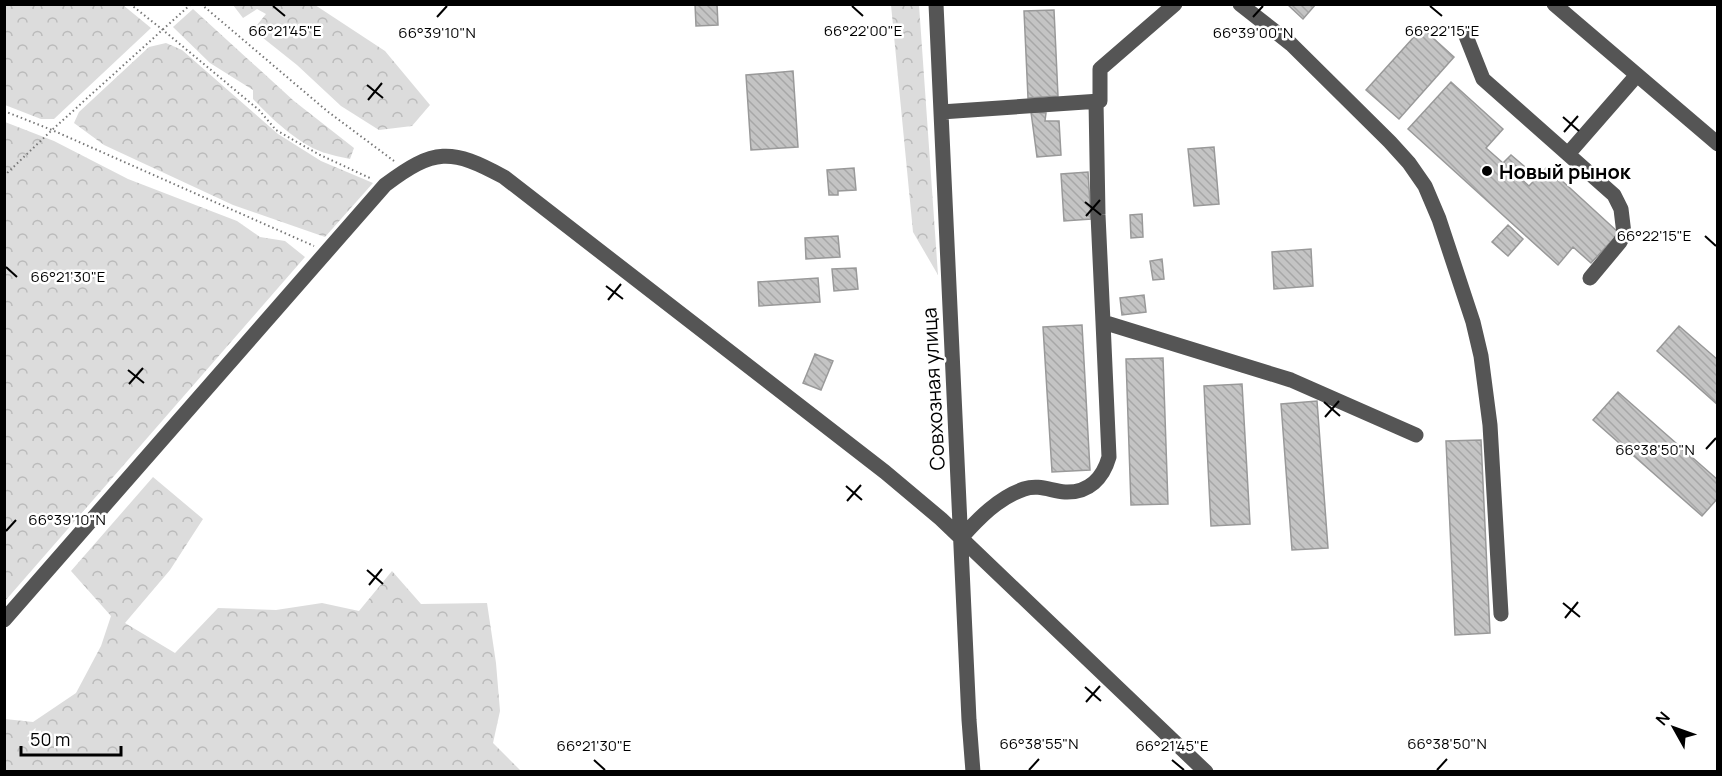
<svg xmlns="http://www.w3.org/2000/svg" width="1722" height="776" viewBox="0 0 1722 776" font-family="Manrope,sans-serif">
<defs>
<pattern id="forest-crowns" width="20" height="18" patternUnits="userSpaceOnUse" patternTransform="scale(1.5)"><rect width="20" height="18" fill="#dcdcdc"/><path d="M2 6a3 3 0 1 1 6 0M12 15a3 3 0 1 1 6 0" fill="none" stroke="#bbb"/></pattern>
<pattern id="building-back-hatch" width="6" height="6" patternUnits="userSpaceOnUse" patternTransform="scale(1.5)"><rect width="6" height="6" fill="#c4c4c4"/><path d="M-1 5l2 2M0 0l6 6M5-1l2 2" fill="none" stroke="#a7a7a7"/></pattern>
</defs>
<rect width="100%" height="100%" fill="#fff"/>
<path fill="url(#forest-crowns)" d="M4,5H123L151,28L54,119H41L5,105Z
M233,5H315L385,51L430,105L412,126L379,130L341,106L297,65L253,30L266,14L257,9L243,18Z
M891,5H919L938,275L913,232Z
M193,9L294,101L354,148L350,159C341,157 331,155 322,152C297,143 271,118 253,99V90L210,63L173,27Z
M166,43L182,50L278,134L321,161L373,183L325,237L233,205L104,145L74,123L79,112L149,47Z
M5,122L54,141L128,179L237,221L260,237L285,241L305,257L5,601Z
M153,477L203,519L170,570L125,623L175,653L218,608L276,610L322,603L359,611L392,571L421,604L487,603L496,663L500,711L493,743L521,771H5V719L33,722L76,693L101,646L111,616L71,571Z"/>
<path fill="url(#building-back-hatch)" stroke="#999" stroke-width="1.5" d="M695,4H717L718,25L696,26Z
M1287,4H1316L1303,19Z
M1054,10L1058,96L1028,98L1024,11Z
M1422,28L1454,57L1399,119L1366,90Z
M793,71L798,147L751,150L746,75Z
M1451,82L1503,129L1486,148L1503,163L1511,155L1524,166L1517,175L1529,186L1547,167L1619,233L1591,263L1573,247L1558,265L1408,129Z
M1031,112L1046,113L1045,121H1059L1061,155L1037,157Z
M1214,147L1219,204L1194,206L1188,149Z
M854,168L856,190L838,191V195H829L827,170Z
M1088,172L1091,219L1064,221L1061,174Z
M1142,214L1143,237L1131,238L1130,215Z
M1508,225L1523,239L1508,256L1492,242Z
M838,236L840,257L806,259L805,238Z
M1311,249L1313,286L1274,289L1272,252Z
M1162,259L1164,279L1153,280L1150,261Z
M856,268L858,289L834,291L832,269Z
M818,278L820,302L759,306L758,282Z
M1144,295L1146,312L1122,315L1120,298Z
M1082,325L1090,470L1052,472L1043,327Z
M1679,326L1718,360V405L1657,351Z
M815,354L833,361L821,390L803,383Z
M1163,358L1168,504L1131,505L1126,359Z
M1242,384L1250,524L1211,526L1204,386Z
M1618,392L1718,480V498L1702,516L1593,420Z
M1317,401L1328,548L1292,550L1281,404Z
M1481,440L1490,633L1455,635L1446,441Z"/>
<g fill="none" stroke-linecap="round" stroke-linejoin="round">
<path stroke="#777" stroke-width="2" stroke-dasharray="1.5 3" stroke-linecap="butt" d="M130,4L163,30L259,110L276,130L318,154L372,179
M201,4L327,111L394,161
M4,111L52,130L314,246
M4,176L52,130L191,4"/>
<path stroke="#555" stroke-width="15" d="M936,4L969,720L973,772
M1240,4L1291,44L1390,142L1409,163L1425,186L1439,219L1473,322L1481,356L1490,425L1501,614
M1554,4L1718,144
M1466,36L1483,79L1614,195L1621,209L1624,234L1620,242L1590,278
M1096,101L1098,215L1103,322L1291,380L1416,435
M941,112L1100,101V69L1175,4
M1568,154L1637,75
M961,538C978,519 999,497 1024,489C1039,484 1051,491 1065,492C1089,493 1103,478 1109,457L1103,322
M4,620L385,185C434,148 451,148 504,177L885,472L941,519L1206,772"/>
</g>
<path fill="none" stroke="#000" stroke-width="2" d="M273,6L285,16M852,6L863,16M1430,6L1442,16M437,17L447,6M1253,17L1263,6M367,85L383,98M368,100L382,83M1563,117L1579,131M1564,132L1578,116M1085,202L1101,215M1086,216L1100,200M1705,236L1716,246M6,267L17,277M606,286L623,299M608,300L621,284M128,370L144,383M129,384L143,368M1324,402L1340,416M1325,417L1339,401M1706,449L1716,438M846,486L862,500M847,501L861,485M6,531L16,520M367,570L383,584M369,585L382,569M1563,603L1580,617M1565,618L1578,602M1085,687L1101,701M1086,702L1100,686M594,760L605,770M1172,760L1184,770M1029,770L1039,759M1437,770L1447,759"/>
<circle fill="#000" stroke="#fff" stroke-width="2" cx="1487" cy="171" r="6"/>
<g text-anchor="middle" dominant-baseline="central" stroke-width="5" stroke-linejoin="round" paint-order="stroke">
<g font-size="20" font-weight="bold" fill="#000" stroke="#fff" text-anchor="start">
<text x="1499" y="171">Новый рынок</text>
</g>
<g font-size="20" fill="#000" stroke="#fff">
<text transform="translate(933 389) rotate(-93)">Совхозная улица</text>
</g>
</g>
<g font-size="15" text-anchor="middle" fill="#000" stroke="#fff" stroke-width="5" stroke-linejoin="round" paint-order="stroke">
<text x="285" y="36">66°21'45"E</text>
<text x="863" y="36">66°22'00"E</text>
<text x="1442" y="36">66°22'15"E</text>
<text x="437" y="38">66°39'10"N</text>
<text x="1253" y="38">66°39'00"N</text>
<text x="1654" y="241">66°22'15"E</text>
<text x="68" y="282">66°21'30"E</text>
<text x="1655" y="455">66°38'50"N</text>
<text x="67" y="525">66°39'10"N</text>
<text x="1039" y="749">66°38'55"N</text>
<text x="1447" y="749">66°38'50"N</text>
<text x="594" y="751">66°21'30"E</text>
<text x="1172" y="751">66°21'45"E</text>
</g>
<rect width="1722" height="776" fill="none" stroke="#000000" stroke-width="12"/>
<g transform="translate(1674 728) rotate(310)" stroke="#ffffff" stroke-width="4.5" paint-order="stroke">
<path d="M0-4.5L10 22L0 15L-10 22Z" fill="#000000"/>
<text y="-9" font-size="16" font-weight="bold" text-anchor="middle" fill="#000000">N</text>
</g>
<path d="M21 746v9h100v-9" fill="none" stroke="#000000" stroke-width="3"/>
<text x="30" y="746" font-size="18" fill="#000000" stroke="#ffffff" stroke-width="4.5" paint-order="stroke">50 m</text>
</svg>
